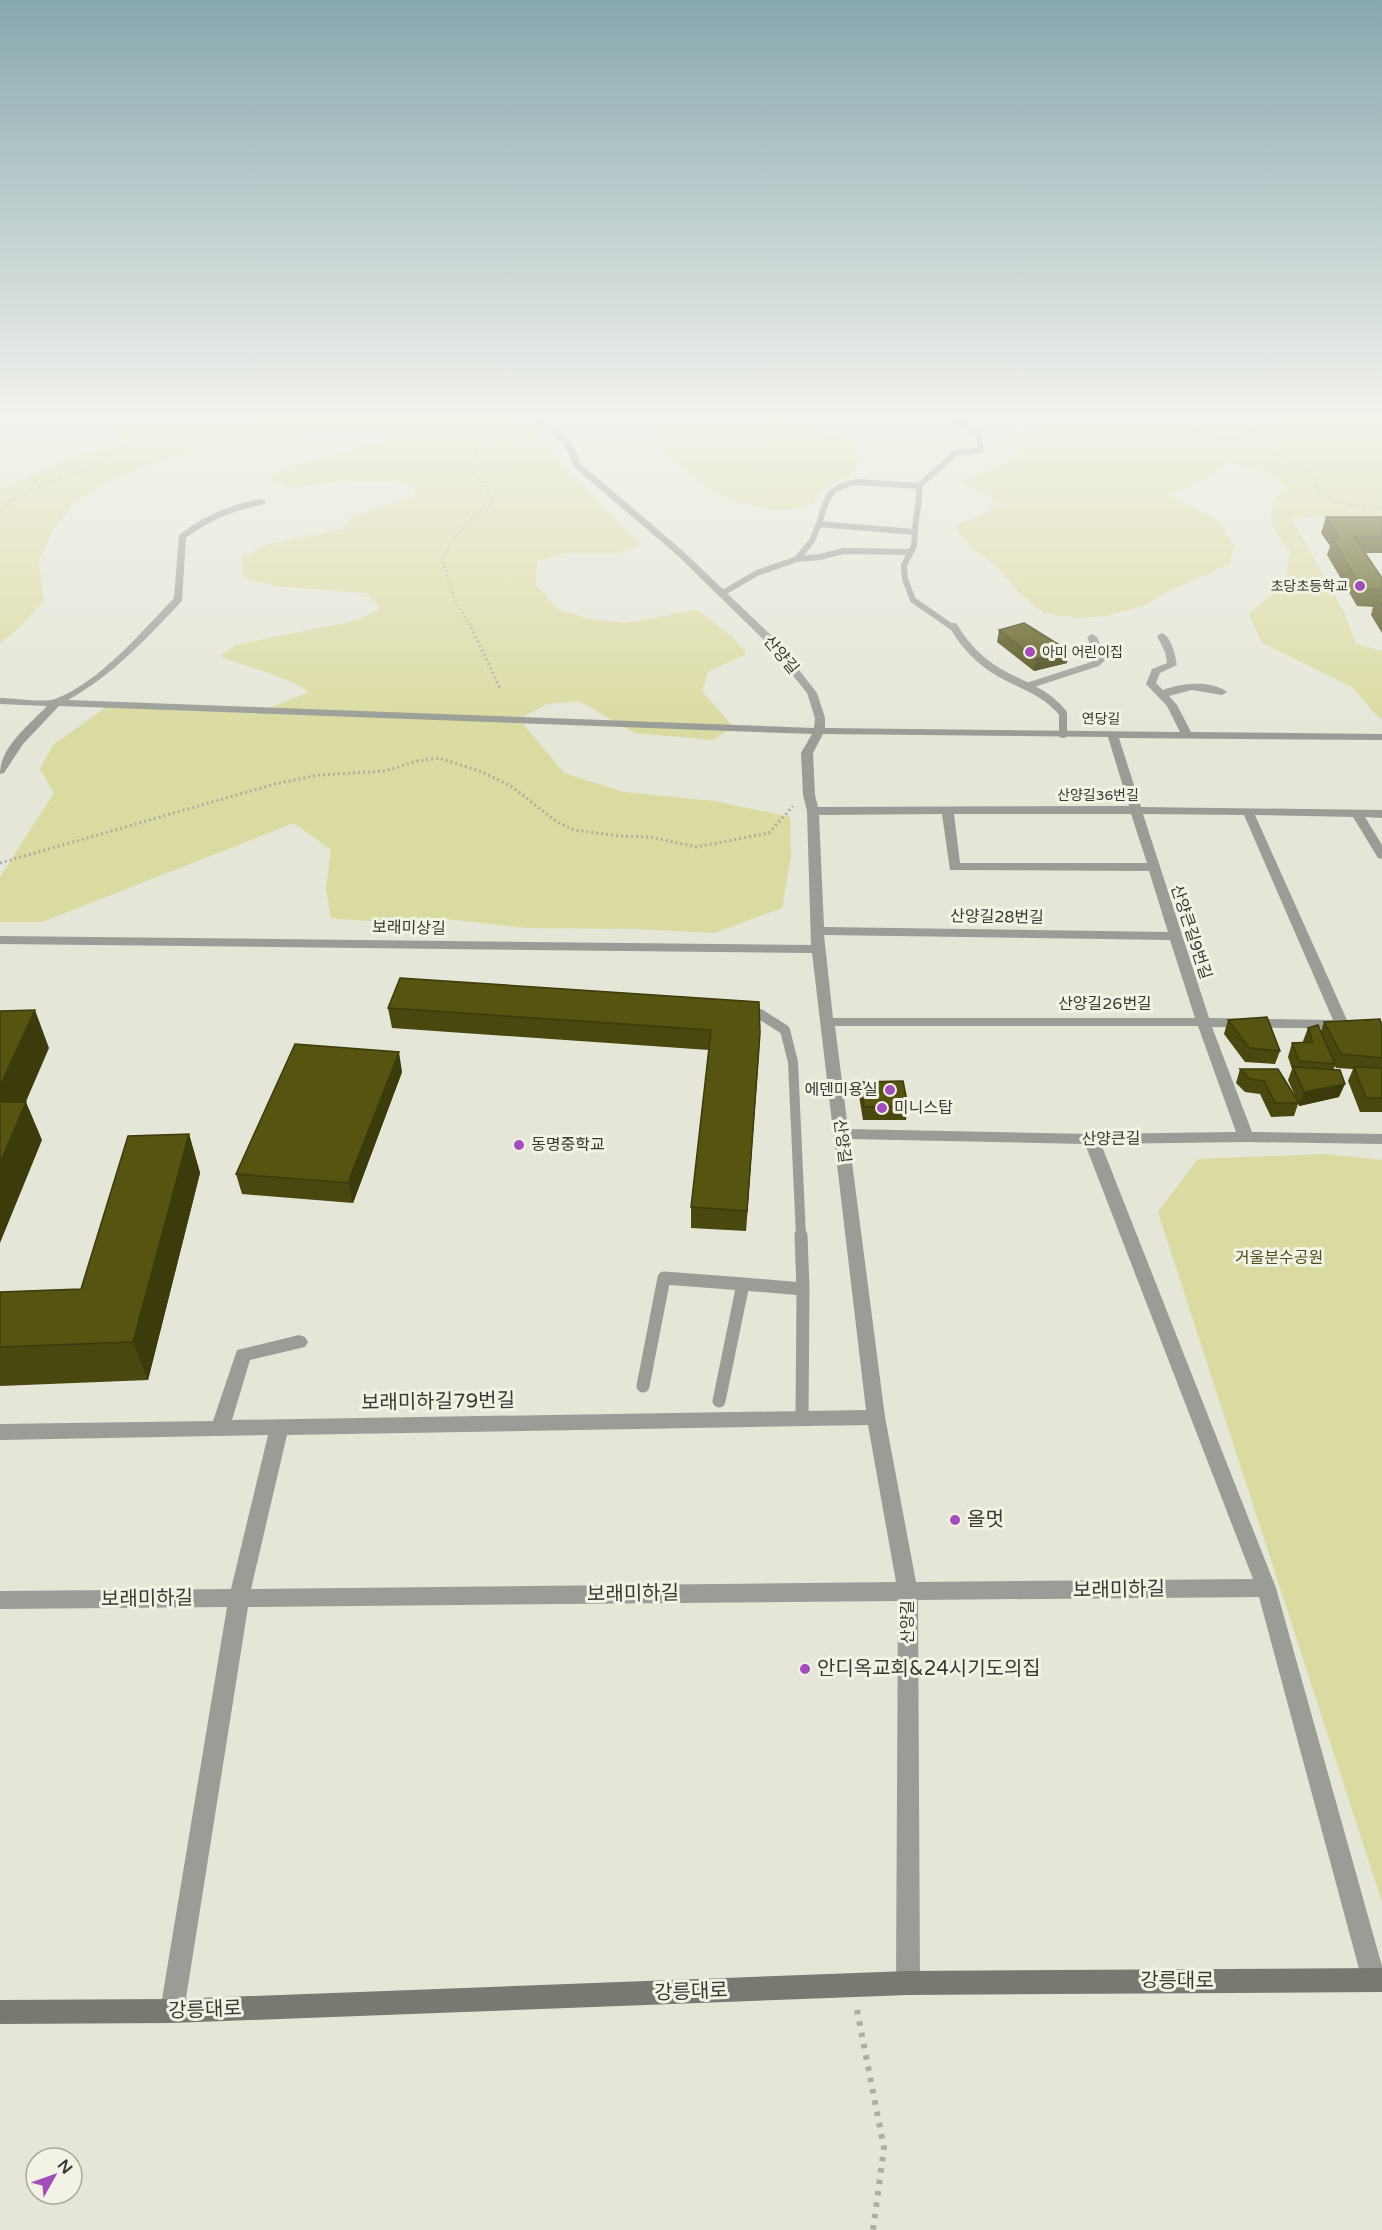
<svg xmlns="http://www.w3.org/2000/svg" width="1382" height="2230" viewBox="0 0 1382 2230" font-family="'Varela Round','Noto Sans KR',sans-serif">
<rect width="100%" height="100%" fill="#e5e5d8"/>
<path fill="#dadba0" d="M118,419H537L532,428L570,474L641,545L619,553H567L537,561L536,584L557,609L589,619L626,623L697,610L733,637L747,654L708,672L702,691L733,727L713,740L635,733L579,701L547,704L519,719L564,773L623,792L714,801L790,817L791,855L782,908L714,933L635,929L528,928L445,919L378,922L331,918L326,889L331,850L294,823L42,922H0V877L54,793L40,769L53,745L108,706L210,710L255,714L309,692C283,674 249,669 220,656L236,645L359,620L381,608L366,593L273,586L243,577L242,557L268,544L342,529L355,515L414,496L415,486L390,481H352L285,487L268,477L286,468L387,440L384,431L356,426L245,438L155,462L107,482L73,505L53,529L39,561L44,601L19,628L0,644V488L16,483L70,459L113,445L125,429L119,425Z
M646,419H671L679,425L697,428L720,419H777L850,441L860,460L851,475L820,490L814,504C764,520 709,497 674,461C670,457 664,452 661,447C654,435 658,430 646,419Z
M1055,419H1382V517L1314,516L1292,519L1344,612L1356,644L1382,651V719L1379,718L1352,687L1261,642L1249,614L1285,583L1290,552C1275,533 1268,525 1273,500L1288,490C1275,469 1250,466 1227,463L1215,474L1170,495L1219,521L1234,545L1230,564L1175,588L1143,606L1107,616L1077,618L1044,613L1015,589L996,565L971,548L954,526L1000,506L985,493L960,483C978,471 1001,466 1021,457L1012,444L1030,433L1053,423Z
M1325,1154L1382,1160V1902L1158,1212L1198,1159Z"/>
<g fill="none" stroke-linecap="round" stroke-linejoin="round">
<path stroke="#aeaea3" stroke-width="2" stroke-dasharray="1.5 3" stroke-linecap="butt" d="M1149,419L1223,439L1237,438L1279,419
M1253,431L1266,449L1303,465L1315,476L1314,487C1333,506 1357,506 1382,508
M0,510L21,494L80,471L143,437L153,425L162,419
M472,629L455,600L442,559C457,532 468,519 493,501L487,487L474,472L476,453L487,434L482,419"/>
<path stroke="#aeaea3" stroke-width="3" stroke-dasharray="2 3" stroke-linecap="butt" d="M471,627L500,688
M0,863L275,784L319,775L385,771L417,761L439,758L482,772L511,786L557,822L574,830L620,836L651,837L696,847L769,833L793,806"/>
<path stroke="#aeaea3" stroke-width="6" stroke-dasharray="4.5 7" stroke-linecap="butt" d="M857,2010L884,2148L873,2230"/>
<path stroke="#9b9c96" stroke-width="6" d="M857,482L919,486C921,504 915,515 915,532L819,524C827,498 827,487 857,482Z
M919,486L955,453L981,450L979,435L955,419
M819,524L812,541L797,559L820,557L844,551L911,552
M915,532L914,546L904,565L905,579L913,600L955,629
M721,594L757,573L797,559"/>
<path stroke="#9b9c96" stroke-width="8" d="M954,627C965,646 981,662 1000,673C1025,687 1043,690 1063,713V734"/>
<path stroke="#9b9c96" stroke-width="10" d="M747,1012L760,1014L785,1030L793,1062L801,1237"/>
<path stroke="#9b9c96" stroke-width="13" d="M801,1235L803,1289
M643,1386L664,1278L743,1284
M719,1401L743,1284L803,1289L802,1418"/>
<path fill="#9b9c96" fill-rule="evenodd" d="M532,419H541L570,440L581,464L683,551L774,638L817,693L825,718V728L1180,732L1167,706L1146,684L1152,669L1167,663L1165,652L1157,636L1162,633C1172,638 1175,654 1177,665L1160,673L1156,683L1163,690C1182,683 1211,680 1227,692L1222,695L1192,690L1169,696L1177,705L1191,732L1382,734V740L1119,738L1141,807L1382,810V818L1365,817L1382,845V859L1378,858L1353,817L1255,815L1347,1020L1382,1021V1029L1212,1027L1252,1132L1382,1134V1144L1246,1142L1101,1144L1276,1588L1382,1966V1989L1374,1992L1366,1988L1362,1980L1259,1597L918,1600L920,1983L916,1991L908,1995L900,1991L896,1983L898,1601L248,1607L184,2011L181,2020L172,2023L163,2020L160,2011L227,1607L0,1609V1591L231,1589L268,1435L0,1440V1424L213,1421L237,1350L299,1335L305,1337L308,1342L305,1347L250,1360L232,1420L866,1410L812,953L0,944V936L811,945L807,811L803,795L801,753L812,734L59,706L23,744L4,773L0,774C0,747 29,725 47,706L0,704V698C14,698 43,703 55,699C100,682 141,632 174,598L179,535C204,516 230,504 262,499L265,500V504C235,510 211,519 186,538L182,601C147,638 113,675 68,700L814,728L815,718L807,693L766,642L677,555L574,467L564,443ZM823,734L1108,737L1129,806L818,807L815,795L813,753ZM942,814L950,870L1149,871L1168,932L824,927L819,815ZM954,814H1131L1147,863H960ZM1143,814L1244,815L1333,1020L1209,1018ZM824,935L1170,940L1195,1018H833ZM835,1026H1198L1236,1132L1091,1134L848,1129ZM849,1139L1085,1144L1253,1579L916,1582L885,1417ZM868,1425L896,1582L251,1589L287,1435Z
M1092,634L1097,637L1106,659L1099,666L1031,688H1023V684L1091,662L1096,658L1087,637Z"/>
<path fill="#797971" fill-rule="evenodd" d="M1382,1968V1992L908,1995L172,2023L0,2024V2000L172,1999L908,1971Z"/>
</g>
<path fill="#49480e" d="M1326,517H1382V553H1366L1382,578V633L1371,615L1373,607L1357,606L1327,555L1330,546L1321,533Z
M999,630L1067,663L1034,671L997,642Z
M388,1008L760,1033L746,1231L691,1228V1207L709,1050L392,1028Z
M1228,1020L1280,1051L1275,1064L1245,1062L1224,1034Z
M1324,1022L1382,1027V1112H1360L1348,1081L1353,1069L1336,1068L1335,1066L1333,1070L1339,1097L1299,1106L1298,1104L1294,1116L1271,1117L1260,1094L1245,1092L1236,1083L1240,1069L1295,1096L1288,1080L1292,1069L1288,1057L1292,1043H1303V1041L1308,1028L1321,1031Z
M402,1072L353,1203L242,1194L236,1174Z
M860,1082L908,1106L906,1120H863L859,1096Z
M189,1134L200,1173L148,1380L0,1386V1292L81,1289Z"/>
<path fill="#3c3b0b" d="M1069,651L1067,663L1034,671L1036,659Z
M35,1010L49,1048L9,1141L0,1119V1086Z
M760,1033L759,1053L746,1231L747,1211Z
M399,1052L402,1072L353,1203L348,1183Z
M1345,1084L1339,1097L1299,1106L1304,1092Z
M26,1102L42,1140L0,1243V1163Z
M189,1134L200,1173L148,1380L133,1342Z"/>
<path fill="#555410" stroke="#3c3b0b" stroke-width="1.5" d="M1326,517H1382V537H1354L1382,578V590L1362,589L1332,538L1339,537Z
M1382,597V607L1376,598Z
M1024,623L1069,651L1036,659L999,630Z
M400,978L759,1002L760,1033L747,1211L691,1207L711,1030L388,1008Z
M35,1010L0,1086V1011Z
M1267,1017L1280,1051L1249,1048L1228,1020Z
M1380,1019L1382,1027V1058L1341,1054L1324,1022Z
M1318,1025L1335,1064L1299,1061L1292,1043L1313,1042L1308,1028Z
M295,1044L399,1052L348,1183L236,1174Z
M1293,1067L1340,1070L1345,1084L1304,1092Z
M1354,1067L1382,1068V1098H1366Z
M1240,1069H1278L1299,1103H1275L1264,1081L1250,1079Z
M903,1081L908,1106L864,1107L860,1082Z
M0,1102H26L0,1163Z
M189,1134L133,1342L0,1347V1292L81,1289L128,1136Z"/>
<linearGradient id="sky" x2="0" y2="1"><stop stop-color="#87a8ae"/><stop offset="0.57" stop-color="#f3f3ed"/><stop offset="1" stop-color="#f3f3ed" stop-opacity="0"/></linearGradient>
<rect width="1382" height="731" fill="url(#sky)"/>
<g fill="#a34dbb" stroke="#f2f2e5" stroke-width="2">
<circle cx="1360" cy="586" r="6"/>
<circle cx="1030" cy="652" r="6"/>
<circle cx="890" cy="1090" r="6"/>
<circle cx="882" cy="1108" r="6"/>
<circle cx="519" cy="1145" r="6"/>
<circle cx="955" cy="1520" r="6"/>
<circle cx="805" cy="1669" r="6"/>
</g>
<g text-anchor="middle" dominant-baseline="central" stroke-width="6" stroke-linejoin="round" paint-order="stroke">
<g font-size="14" fill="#393934" stroke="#f2f2e5" text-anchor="end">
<text x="1348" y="586">초당초등학교</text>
<text x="1042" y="652" text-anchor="start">아미 어린이집</text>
</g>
<g font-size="14" fill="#393934" stroke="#f2f2e5">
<text transform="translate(1101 719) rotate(1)">연당길</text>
<text x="1098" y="795">산양길36번길</text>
</g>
<g font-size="16" fill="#393934" stroke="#f2f2e5">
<text transform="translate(781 655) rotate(50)">산양길</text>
<text transform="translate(997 917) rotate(1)">산양길28번길</text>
<text transform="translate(409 928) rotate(1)">보래미상길</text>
<text transform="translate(1191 932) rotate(72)">산양큰길9번길</text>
<text x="1105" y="1004">산양길26번길</text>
<text transform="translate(1111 1139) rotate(-1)">산양큰길</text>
<text transform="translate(842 1141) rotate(83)">산양길</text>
<text transform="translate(908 1622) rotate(-90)">산양길</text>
</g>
<g font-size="16" fill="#393934" stroke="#f2f2e5" text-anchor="start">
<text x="878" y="1090" text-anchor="end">에덴미용실</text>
<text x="894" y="1108">미니스탑</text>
<text x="531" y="1145">동명중학교</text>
</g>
<g font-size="16" fill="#4f4f1e" stroke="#f2f2e5">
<text x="1279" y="1258">거울분수공원</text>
</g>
<g font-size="20" fill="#393934" stroke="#f2f2e5">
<text transform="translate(438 1402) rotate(-1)">보래미하길79번길</text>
<text transform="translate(1119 1590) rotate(-1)">보래미하길</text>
<text transform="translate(633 1594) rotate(-1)">보래미하길</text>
<text transform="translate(147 1599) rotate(-1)">보래미하길</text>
<text x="1177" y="1981">강릉대로</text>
<text transform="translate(691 1992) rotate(-2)">강릉대로</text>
<text transform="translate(205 2010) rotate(-2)">강릉대로</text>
</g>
<g font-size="20" fill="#393934" stroke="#f2f2e5" text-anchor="start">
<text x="967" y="1520">올멋</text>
<text x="817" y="1669">안디옥교회&amp;24시기도의집</text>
</g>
</g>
<g transform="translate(54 2176) rotate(50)"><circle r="28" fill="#f2f2e5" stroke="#a8a89e" stroke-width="1.5"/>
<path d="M0-4.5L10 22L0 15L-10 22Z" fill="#a34dbb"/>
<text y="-9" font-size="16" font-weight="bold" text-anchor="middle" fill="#393934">N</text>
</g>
</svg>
